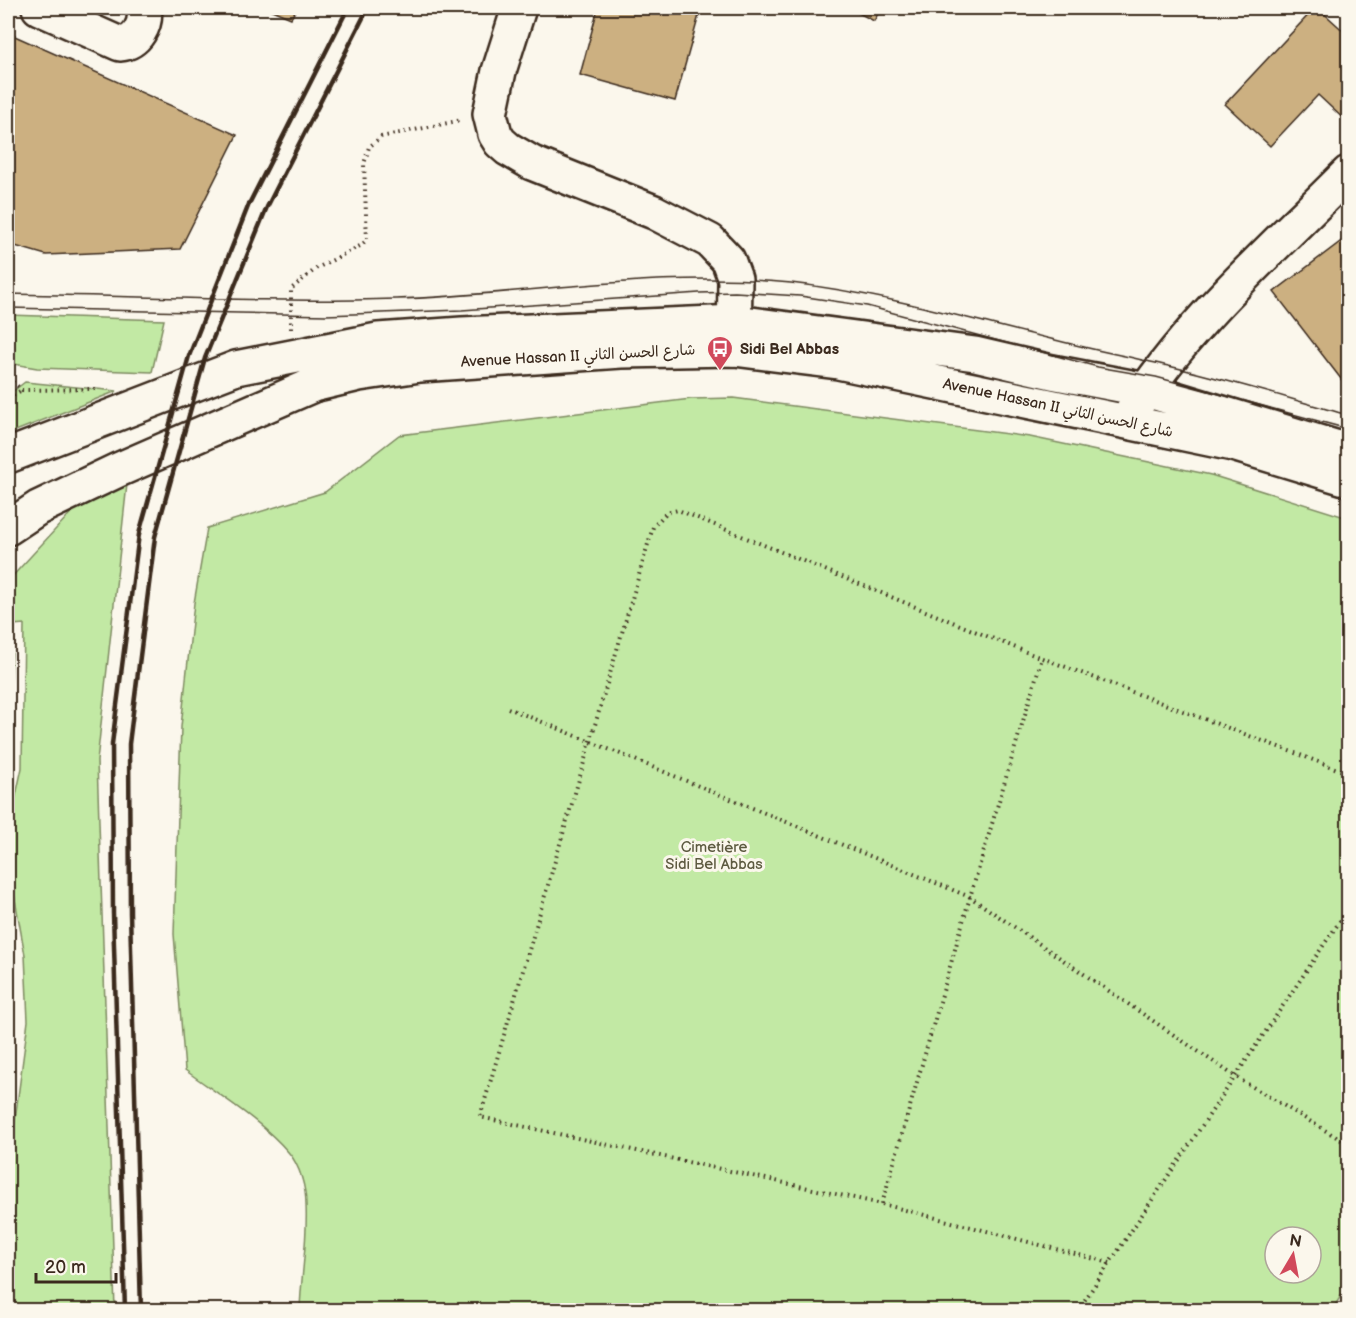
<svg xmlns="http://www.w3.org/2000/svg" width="1356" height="1318" viewBox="0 0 1356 1318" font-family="'Balsamiq Sans','Playpen Sans Arabic',sans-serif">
<rect width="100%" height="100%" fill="#fbf7ec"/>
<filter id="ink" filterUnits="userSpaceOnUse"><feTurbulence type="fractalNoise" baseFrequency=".0167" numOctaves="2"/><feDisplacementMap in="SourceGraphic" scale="12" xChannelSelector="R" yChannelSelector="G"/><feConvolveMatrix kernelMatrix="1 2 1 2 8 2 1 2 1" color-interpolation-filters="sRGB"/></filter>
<g filter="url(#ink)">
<path fill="#c2e9a4" stroke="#7e8a61" stroke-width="1.5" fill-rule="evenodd" d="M8,315L164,320L152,372L37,368L8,363Z
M25,382L117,391L8,434V395Z
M733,398L1030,437L1211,475L1348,518V1285L1332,1310H300C301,1275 308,1240 306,1205C306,1188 300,1166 289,1153C262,1121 219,1095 185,1070L174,934L181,727L194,603L207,528L325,492L399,435L691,399ZM1275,1237H1311V1273H1275Z
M127,484L97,761L115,1310H11L8,1276V1173L28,1021L25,955L11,877L10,851V823L22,768L24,624L13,625L8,731V581L77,506Z"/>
<path fill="#ccb081" stroke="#3b2a1e" stroke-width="1.5" d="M267,8H297L291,18Z
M598,8H701L675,101L580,75Z
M849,8H881L874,21Z
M1315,8H1318L1348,35V123L1318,95L1270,146L1225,104Z
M8,33L237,135L180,249L46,255L8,244Z
M1348,236V388L1274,292Z"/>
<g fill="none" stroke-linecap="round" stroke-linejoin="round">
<defs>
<path id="minor" d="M39,8L120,44C137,43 147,24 144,8
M519,8L499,71L490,114L495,134L500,142L508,149L532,163L654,212L710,241L728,260L735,279L734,349
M1131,413C1187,323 1274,248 1348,173"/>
<path id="highway" d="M8,456L236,368L378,340L462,334L736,322L975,354L1052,372L1146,390L1348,451
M8,528L38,508L118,470L313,385L359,374L420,365L621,351L734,349L838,362L1233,444L1348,479"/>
</defs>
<use href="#minor" stroke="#3b2a1e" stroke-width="38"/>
<use href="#highway" stroke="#3b2a1e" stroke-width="38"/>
<path stroke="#3b2a1e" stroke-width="4" stroke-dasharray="1.5 4.5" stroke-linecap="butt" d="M291,329V289L317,268L360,246L367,240L364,164L369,147L381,137L462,120
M8,378L22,390L95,389
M8,398L22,390
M508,708L970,897L1236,1077L1348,1144
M882,1204L970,897L1042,658
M1110,1263L882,1204L480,1117L653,527L666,513L678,510L1026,652L1348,773
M1078,1310L1348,909"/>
<use href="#minor" stroke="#fbf7ec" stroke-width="33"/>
<use href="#highway" stroke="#fbf7ec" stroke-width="33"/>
<path stroke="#3b2a1e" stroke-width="1.5" d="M8,294C137,296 267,303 396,299C527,295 660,269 791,283C879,293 965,318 1051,339C1089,349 1126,356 1164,365C1226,379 1287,398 1348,415
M8,308L326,315L462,310L699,293L735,292L800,296L867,306L1098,367L1156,377L1348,429"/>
<path stroke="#3b2a1e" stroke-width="4.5" d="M125,1310L113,913L112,744L139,534L189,356L249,204L348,8
M141,1310L130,913L129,744L155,537L205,358L267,207L368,8"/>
</g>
</g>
<defs>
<symbol id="bus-pin" viewBox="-11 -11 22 30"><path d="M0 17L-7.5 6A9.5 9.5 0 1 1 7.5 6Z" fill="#d1495b" stroke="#fbf7ec"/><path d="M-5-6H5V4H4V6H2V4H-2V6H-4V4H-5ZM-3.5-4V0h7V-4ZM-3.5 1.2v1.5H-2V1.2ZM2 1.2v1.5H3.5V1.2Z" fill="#fff"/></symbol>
</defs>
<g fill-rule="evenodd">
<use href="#bus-pin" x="705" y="334" width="30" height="40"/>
</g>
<g text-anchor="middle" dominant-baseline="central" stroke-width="6" stroke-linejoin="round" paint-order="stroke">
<g font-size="15" font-weight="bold" fill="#3b2a1e" stroke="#fbf7ec" text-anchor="start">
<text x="740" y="349">Sidi Bel Abbas</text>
</g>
<g font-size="15" fill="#3b2a1e" stroke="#fbf7ec">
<text transform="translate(578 356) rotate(-3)">Avenue Hassan II شارع الحسن الثاني</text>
<text transform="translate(1058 408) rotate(12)">Avenue Hassan II شارع الحسن الثاني</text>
</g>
<g font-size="15" fill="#5d5a40" stroke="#fbf7ec">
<text x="714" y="847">Cimetière<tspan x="714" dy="17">Sidi Bel Abbas</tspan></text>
</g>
</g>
<rect width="1356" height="1318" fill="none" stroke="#fbf7ec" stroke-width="30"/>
<rect x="15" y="15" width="1326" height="1288" fill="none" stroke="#3b2a1e" stroke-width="2" filter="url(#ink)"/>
<g transform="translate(1293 1255) rotate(10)"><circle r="28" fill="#fbf7ec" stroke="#aea59a" stroke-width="1.5"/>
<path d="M0-4.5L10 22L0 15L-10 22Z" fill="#d1495b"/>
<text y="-9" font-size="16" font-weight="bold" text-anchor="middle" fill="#3b2a1e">N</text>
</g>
<path d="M36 1273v9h80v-9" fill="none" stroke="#3b2a1e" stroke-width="3"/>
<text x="45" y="1273" font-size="18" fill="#3b2a1e" stroke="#fbf7ec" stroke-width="4.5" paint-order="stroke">20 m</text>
</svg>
